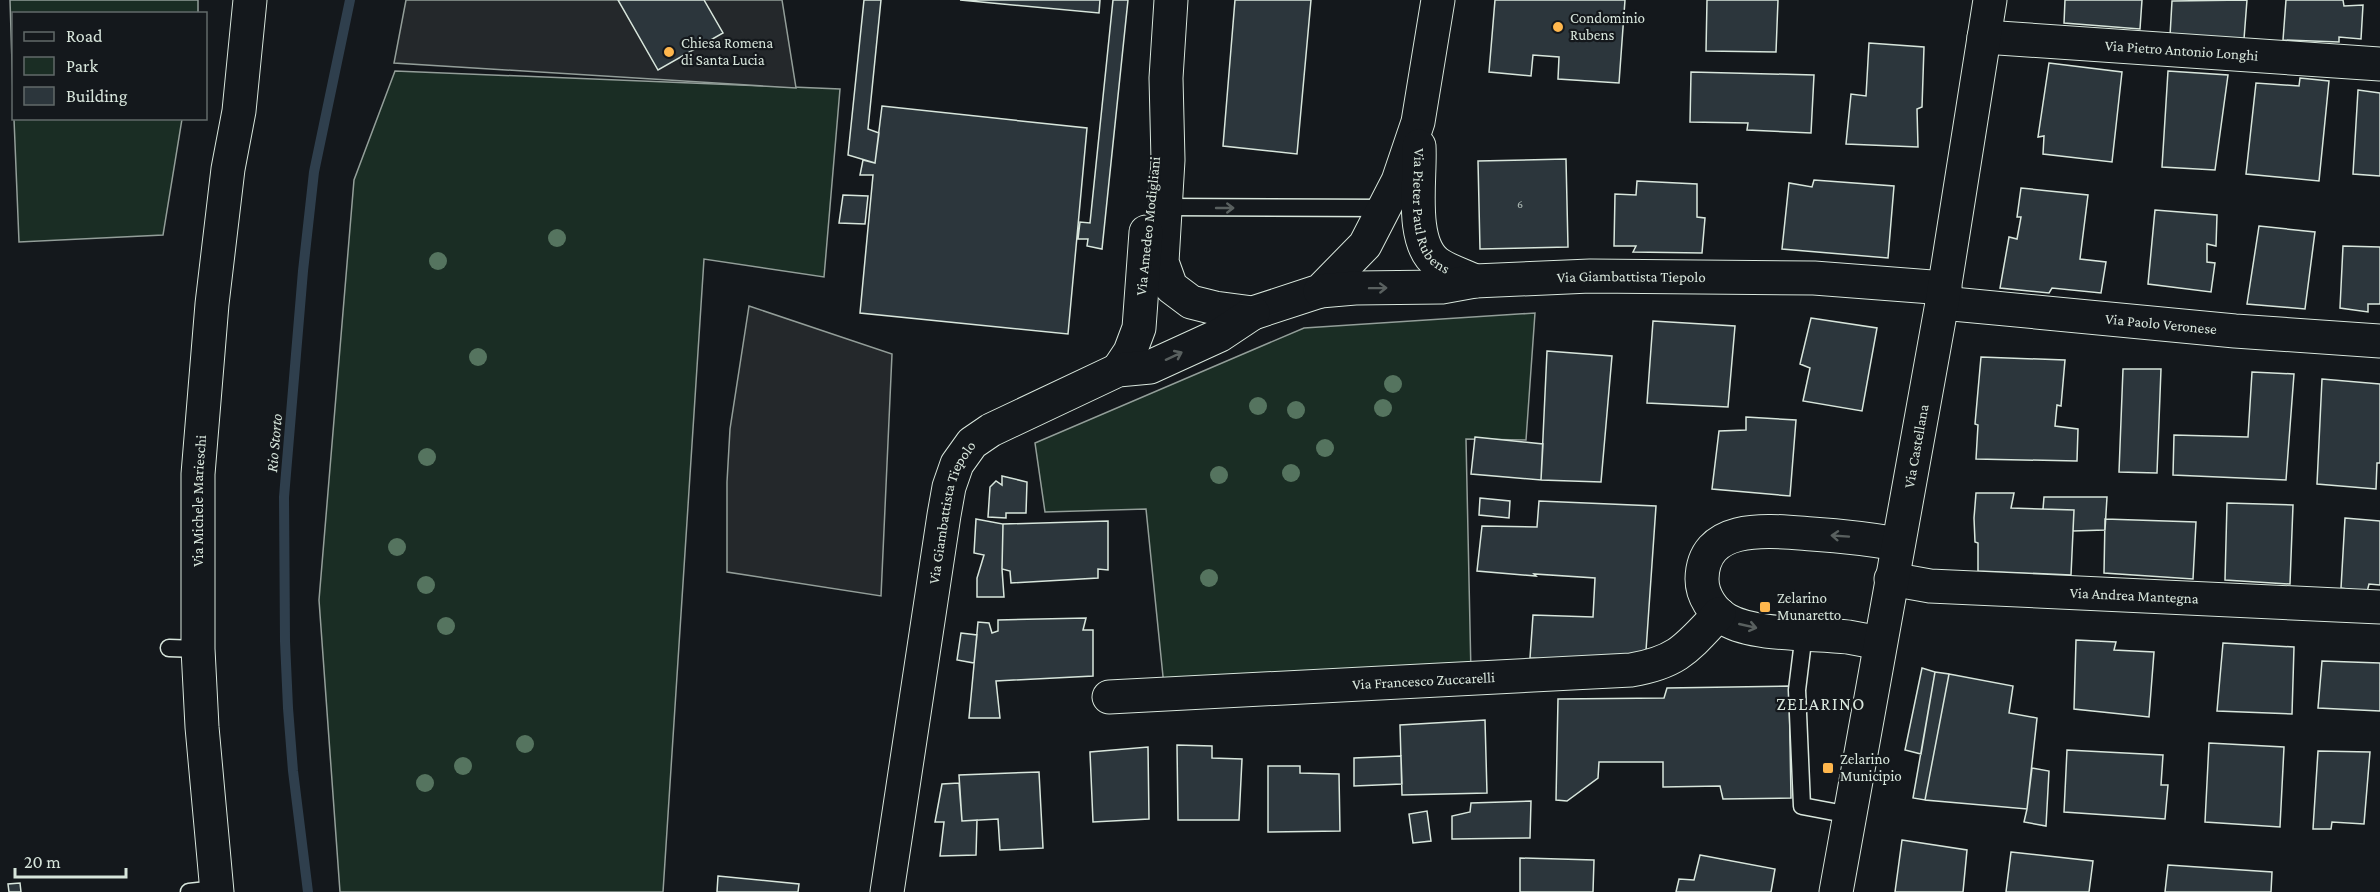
<svg xmlns="http://www.w3.org/2000/svg" width="2380" height="892" viewBox="0 0 2380 892" font-family="'Crimson Pro',serif">
<rect width="100%" height="100%" fill="#14181c"/>
<path fill="#1a2d24" stroke="#939e99" stroke-width="1.5" d="M10,0H198V13L14,14L13,95Z
M395,71L840,89L824,277L704,259L663,892H340L319,600L354,180Z
M14,119H182L163,235L19,242Z
M1535,313L1526,440L1466,439L1471,674L1165,696L1146,509L1045,512L1035,443L1304,328Z"/>
<path fill="#24282b" stroke="#939e99" stroke-width="1.5" d="M406,0H782L796,88L394,63Z
M749,306L892,354L881,596L727,572V482L730,429Z"/>
<g fill="none" stroke-linecap="round" stroke-linejoin="round">
<path stroke="#2f3f4d" stroke-width="10" d="M308,892L293,771L288,708L285,641L284,497L303,271L314,172L350,0"/>
</g>
<path fill="#2c363c" stroke="#d8e6dc" stroke-width="1.5" d="M618,0H704L723,33L658,70Z
M864,0H881L868,129L879,133L875,163L848,155Z
M960,0H1100L1099,13Z
M1113,0H1128L1102,249L1087,246L1088,239H1078L1080,222L1090,223Z
M1235,0H1311L1297,154L1223,146Z
M1495,0H1625L1619,83L1558,79L1559,57L1533,55L1531,76L1489,72Z
M1707,0H1778L1776,52L1706,51Z
M2065,0H2142L2140,29L2064,23Z
M2247,0L2244,39L2170,36L2172,1Z
M2286,0H2343L2344,6L2363,5L2361,39L2339,37V42L2283,40Z
M1869,43L1924,47L1922,107L1917,109L1918,147L1846,144L1851,94L1866,96Z
M2049,63L2122,72L2112,162L2043,154L2044,136L2038,137Z
M2168,71L2228,75L2215,170L2162,167Z
M1691,72L1814,75L1811,133L1747,130L1748,123L1690,122Z
M2300,78L2329,81L2319,181L2246,174L2256,83L2299,86Z
M2358,90L2380,93V176L2353,174Z
M882,106L1087,128L1068,334L860,313L873,175H860L863,160L875,163Z
M1566,159L1568,247L1480,249L1478,161Z
M1814,180L1894,186L1888,258L1782,249L1789,183L1812,187Z
M1637,181L1697,184V217L1705,218L1702,253L1633,252L1636,246H1614L1615,194L1636,195Z
M2021,188L2088,195L2080,259L2106,262L2101,293L2052,288L2049,293L2000,288L2009,237L2017,239L2021,217H2017Z
M843,195L868,196L865,224L839,223Z
M2155,210L2217,215L2216,246L2207,244V262L2215,263L2211,292L2148,284Z
M2259,226L2315,232L2305,309L2247,304Z
M2343,246L2380,247V304H2368V312L2340,308Z
M1811,318L1877,328L1862,411L1803,401L1810,368L1800,364Z
M1653,321L1735,326L1728,407L1647,403Z
M1547,351L1612,356L1601,482L1541,480Z
M1981,357L2065,360L2061,406L2057,405L2055,426L2078,429L2077,461L1976,459L1978,425L1975,424Z
M2123,369H2161L2157,473L2119,472Z
M2252,372L2294,374L2286,480L2173,475L2174,435L2248,437Z
M2322,379L2380,384V463H2377L2376,489L2317,484Z
M1746,417L1796,420L1790,496L1712,489L1719,431L1746,430Z
M1475,437L1543,444L1541,480L1471,474Z
M1002,476L1027,482L1026,513H1006V518L988,517L990,487L996,481L1002,485Z
M1976,493H2014L2011,508L2074,510L2071,575L1978,571V543L1975,542L1974,518Z
M2044,497H2107L2105,530L2073,531L2074,510L2043,509Z
M1480,498L1510,501L1509,518L1479,515Z
M1539,501L1656,506L1645,665L1530,658L1533,615L1593,617L1595,578L1534,574L1536,576L1477,571L1482,526L1537,527Z
M2227,503L2293,505L2290,584L2225,580Z
M2345,518L2380,521V585L2369,584L2367,592L2341,588Z
M976,519L1003,524L1002,569L1004,597H977V578L984,555L974,553Z
M2105,519L2196,522L2193,579L2104,573Z
M1108,521V570L1098,569V578L1011,583L1010,571L1002,569L1003,524Z
M1086,618L1083,630H1093V676L996,681L1000,718H969L978,622L989,623L992,633L998,631V620Z
M961,633L977,635L974,663L957,660Z
M2076,640L2116,642L2114,650L2154,652L2149,717L2074,709Z
M2223,643L2294,647L2292,714L2217,711Z
M2322,661L2380,663V711L2318,708Z
M1922,668L1935,672L1921,754L1905,750Z
M1935,672L1949,674L1925,800L1913,798Z
M1949,674L2013,686L2009,713L2037,718L2027,809L1925,800Z
M1789,686L1791,798L1723,799L1720,786L1663,787V762H1599L1598,778L1567,801L1556,800L1558,699L1664,698L1667,688Z
M1485,720L1487,793L1402,795L1400,725Z
M2209,743L2284,747L2280,827L2205,822Z
M1177,745L1212,746V758L1242,759L1239,820H1178Z
M1148,747L1149,819L1093,822L1090,752Z
M2067,750L2163,755L2161,785H2168L2165,819L2064,812Z
M2318,751L2370,752L2364,824L2332,822L2331,829H2313Z
M1401,756L1402,784L1354,786V758Z
M1268,766H1300V773L1339,774L1340,831L1268,832Z
M2032,768L2049,771L2046,826L2024,822L2027,809Z
M1039,772L1043,848L1000,850L998,819L962,821L959,775Z
M959,783L962,821L977,820L976,855L940,856L944,822H935L942,784Z
M1531,801L1530,838L1452,839V816L1470,812L1471,803Z
M1427,811L1431,841L1413,843L1409,814Z
M1902,840L1967,850L1963,892H1895Z
M2011,852L2093,861L2089,892H2006Z
M1700,855L1775,869L1771,892H1676L1679,879L1694,880Z
M1520,858L1594,860L1593,892H1520Z
M2168,865L2272,872L2271,892H2165Z
M718,876L799,884L798,892H717Z
M20,883L21,892H9L8,884Z"/>
<g fill="none" stroke-linecap="round" stroke-linejoin="round">
<defs>
<path id="lane" d="M1166,207L1385,208
M1804,633L1797,690L1802,806L1850,815
M169,648L198,649
M189,892L216,889"/>
<g id="street">
<path d="M1171,0L1166,78L1168,160L1162,262L1171,287L1191,302L1215,308L1253,313L1320,291L1365,245L1398,181L1418,122L1438,0"/>
<path id="s1" d="M1984,37L2380,64"/>
<path id="s2" d="M1419,146C1421,177 1409,242 1437,263C1448,271 1463,275 1475,281"/>
<path id="s3" d="M1320,291L1355,288L1442,287L1475,281L1590,276L1814,278L1945,288"/>
<path id="s4" d="M1942,303L2235,331L2380,341"/>
<path d="M1118,370L1130,352L1139,328L1146,232"/>
<path id="s5" d="M1891,579L1930,586L2380,607"/>
<path d="M1880,643C1869,641 1859,639 1848,637C1815,633 1755,636 1727,620C1713,612 1702,596 1702,579C1703,521 1772,531 1812,534C1841,536 1869,539 1898,544"/>
<path id="s6" d="M1109,697L1631,670C1678,662 1687,648 1719,614"/>
<path id="s7" d="M887,892L944,515L949,487L957,464L972,443L991,430L1118,370L1150,367L1220,335L1253,313"/>
</g>
<g id="secondary">
<path id="s8" d="M1836,892L1942,303L1990,0"/>
</g>
<g id="primary">
<path id="s9" d="M217,892L202,727L198,649V474L212,304L228,169L239,111L250,0"/>
</g>
</defs>
<use href="#lane" stroke="#d8e6dc" stroke-width="19"/>
<use href="#street" stroke="#d8e6dc" stroke-width="35"/>
<use href="#secondary" stroke="#d8e6dc" stroke-width="35"/>
<use href="#primary" stroke="#d8e6dc" stroke-width="35"/>
<use href="#lane" stroke="#14181c" stroke-width="16"/>
<use href="#street" stroke="#14181c" stroke-width="33"/>
<use href="#secondary" stroke="#14181c" stroke-width="33"/>
<use href="#primary" stroke="#14181c" stroke-width="33"/>
</g>
<g fill="#55745f">
<circle cx="557" cy="238" r="9"/>
<circle cx="438" cy="261" r="9"/>
<circle cx="478" cy="357" r="9"/>
<circle cx="1393" cy="384" r="9"/>
<circle cx="1258" cy="406" r="9"/>
<circle cx="1383" cy="408" r="9"/>
<circle cx="1296" cy="410" r="9"/>
<circle cx="1325" cy="448" r="9"/>
<circle cx="427" cy="457" r="9"/>
<circle cx="1291" cy="473" r="9"/>
<circle cx="1219" cy="475" r="9"/>
<circle cx="397" cy="547" r="9"/>
<circle cx="1209" cy="578" r="9"/>
<circle cx="426" cy="585" r="9"/>
<circle cx="446" cy="626" r="9"/>
<circle cx="525" cy="744" r="9"/>
<circle cx="463" cy="766" r="9"/>
<circle cx="425" cy="783" r="9"/>
</g>
<defs><path id="oneway-shaft" d="M-6 0H5M1.5-3L5.5 0L1.5 3" fill="none" stroke-width="1.6" stroke-linecap="round" stroke-linejoin="round" transform="scale(1.5)"/></defs>
<g stroke="#59605f">
<use href="#oneway-shaft" transform="translate(1225 208)"/>
<use href="#oneway-shaft" transform="translate(1378 288) rotate(-1)"/>
<use href="#oneway-shaft" transform="translate(1174 356) rotate(-25)"/>
<use href="#oneway-shaft" transform="translate(1840 536) rotate(-176)"/>
<use href="#oneway-shaft" transform="translate(1748 626) rotate(13)"/>
</g>
<g fill="#ffb74d" stroke="#14181c" stroke-width="2">
<circle cx="1558" cy="27" r="6"/>
<circle cx="669" cy="52" r="6"/>
<rect x="1759" y="601" width="12" height="12" rx="3"/>
<rect x="1822" y="762" width="12" height="12" rx="3"/>
</g>
<g text-anchor="middle" dominant-baseline="central" stroke-width="4.5" stroke-linejoin="round" paint-order="stroke">
<g font-size="12" fill="#adbab4">
<text x="1520" y="204">6</text>
</g>
<g font-size="15" fill="#d8e6dc" stroke="#14181c" text-anchor="start">
<text x="1570" y="18">Condominio<tspan x="1570" dy="17">Rubens</tspan></text>
<text x="681" y="43">Chiesa Romena<tspan x="681" dy="17">di Santa Lucia</tspan></text>
<text x="1777" y="598">Zelarino<tspan x="1777" dy="17">Munaretto</tspan></text>
<text x="1840" y="759">Zelarino<tspan x="1840" dy="17">Municipio</tspan></text>
</g>
<g font-size="15" fill="#d8e6dc" stroke="#14181c">
<text stroke="none"><textPath href="#s1" startOffset="198">Via Pietro Antonio Longhi</textPath></text>
<text stroke="none"><textPath href="#s2" startOffset="69">Via Pieter Paul Rubens</textPath></text>
<text transform="translate(1148 226) rotate(-84)">Via Amedeo Modigliani</text>
<text stroke="none"><textPath href="#s3" startOffset="312">Via Giambattista Tiepolo</textPath></text>
<text stroke="none"><textPath href="#s4" startOffset="220">Via Paolo Veronese</textPath></text>
<text stroke="none"><textPath href="#s8" startOffset="453">Via Castellana</textPath></text>
<text stroke="none"><textPath href="#s9" startOffset="392">Via Michele Marieschi</textPath></text>
<text stroke="none"><textPath href="#s7" startOffset="386">Via Giambattista Tiepolo</textPath></text>
<text stroke="none"><textPath href="#s5" startOffset="244">Via Andrea Mantegna</textPath></text>
<text stroke="none"><textPath href="#s6" startOffset="315">Via Francesco Zuccarelli</textPath></text>
</g>
<g font-size="16" font-style="italic" fill="#d8e6dc" stroke="#14181c">
<text transform="translate(274 443) rotate(-85)">Rio Storto</text>
</g>
<g font-size="18" letter-spacing="1.5" fill="#d8e6dc" stroke="#14181c">
<text x="1821" y="704">ZELARINO</text>
</g>
</g>
<rect x="12" y="12" width="195" height="108" fill="#14181c" stroke="#626a69" stroke-width="1.5"/>
<rect x="24" y="32" width="30" height="9" fill="#14181c" stroke="#626a69" stroke-width="1.5"/>
<text x="66" y="42" font-size="18" fill="#d8e6dc">Road</text>
<rect x="24" y="57" width="30" height="18" fill="#1a2d24" stroke="#626a69" stroke-width="1.5"/>
<text x="66" y="72" font-size="18" fill="#d8e6dc">Park</text>
<rect x="24" y="87" width="30" height="18" fill="#2c363c" stroke="#626a69" stroke-width="1.5"/>
<text x="66" y="102" font-size="18" fill="#d8e6dc">Building</text>
<path d="M15 868v9h111v-9" fill="none" stroke="#d8e6dc" stroke-width="3"/>
<text x="24" y="868" font-size="18" fill="#d8e6dc" stroke="#14181c" stroke-width="4.5" paint-order="stroke">20 m</text>
</svg>
